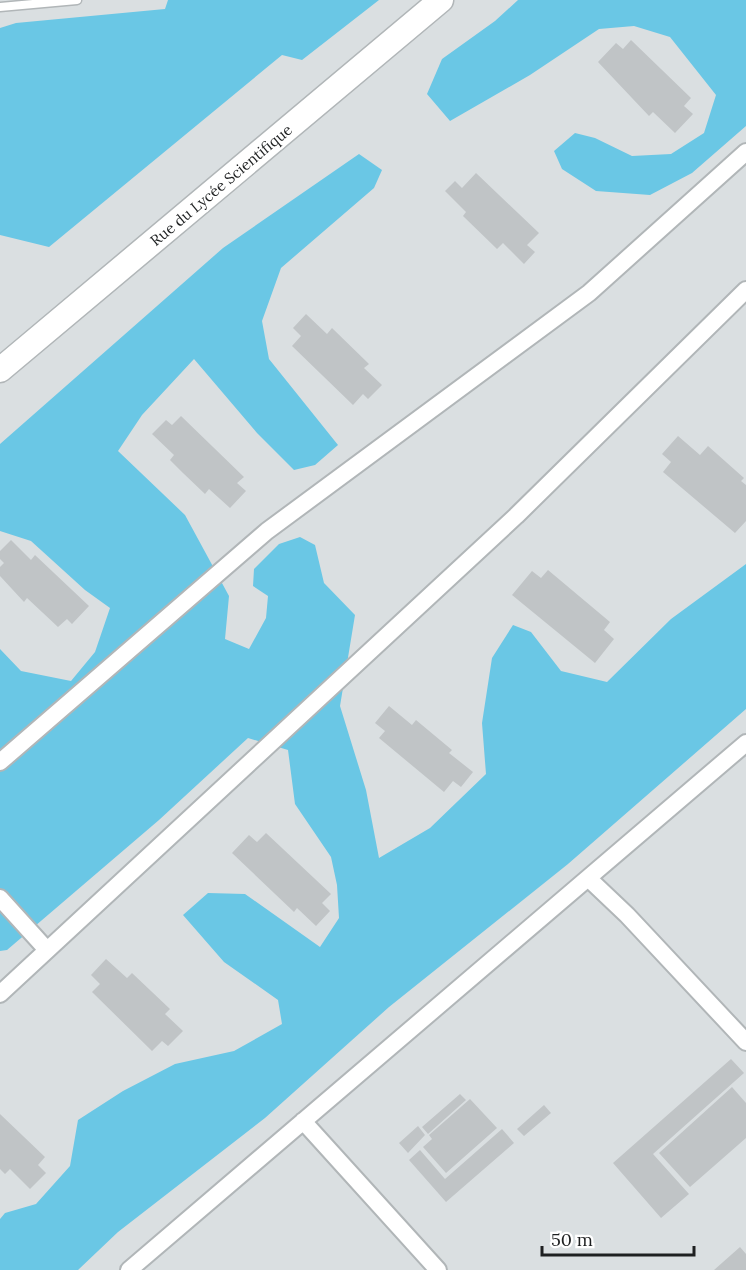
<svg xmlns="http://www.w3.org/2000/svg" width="746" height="1270" viewBox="0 0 746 1270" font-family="Lora,serif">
<rect width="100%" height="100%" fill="#dadfe1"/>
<path fill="#6ac7e5" d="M168,0H379L302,60L282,55L49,247L0,235V28L16,23L165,9Z
M518,0H746V126L692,173L650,195L596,191L562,169L554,151L575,133L595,138L632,156L671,154L704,133L716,95L670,37L634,26L599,29L530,75L450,121L427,94L442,59L495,21Z
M359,154L382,170L374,188L281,268L262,321L269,359L338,445L315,465L294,470L257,433L194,359L142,415L118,451L185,515L229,596L225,639L249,649L266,618L268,596L253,586L254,569L279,544L300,537L315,545L324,583L355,615L340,706L366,790L379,858L430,828L486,774L482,723L492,658L513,625L531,632L561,671L607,682L671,619L746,564V709L568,864L389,1007L265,1118L118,1232L78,1270H0V1219L5,1213L36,1204L70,1166L78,1120L123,1091L175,1064L234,1051L282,1024L278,1000L224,962L183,915L208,893L245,894L320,947L339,918L337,885L331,857L295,804L288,750L248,738L159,820L7,950L0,951V649L21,671L71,681L95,652L110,608L85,590L31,541L0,531V444L223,248Z"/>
<path fill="#c0c4c6" d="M631,40L691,98L684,106L693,114L675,133L653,112L649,116L598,62L616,43L623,49Z
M476,173L539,233L527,245L535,252L524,264L503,243L497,249L463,216L466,212L445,191L455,181L462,188Z
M306,314L327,334L332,328L369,364L364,368L382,385L368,399L363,394L353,405L292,346L301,336L293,328Z
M181,416L244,477L237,483L246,491L230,508L209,489L205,494L183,473L170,460L174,455L152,434L166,420L172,425Z
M678,436L700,455L708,446L744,478L741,481L746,485V521L735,533L663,472L671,462L662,454Z
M11,540L31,560L35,555L89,606L72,624L67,619L58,627L27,598L24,602L0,576V567L4,563L0,559V551Z
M548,570L610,622L604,630L614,639L595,663L512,595L532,571L541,578Z
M389,706L412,725L416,720L452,750L449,753L473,772L461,787L453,781L444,792L379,738L385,731L375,723Z
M266,833L331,894L322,903L330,911L316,926L297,908L294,912L232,853L249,835L257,842Z
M106,959L127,978L132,973L170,1009L165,1014L183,1031L168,1046L162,1041L152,1051L92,992L100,984L91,975Z
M731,1059L744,1073L653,1154L689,1194L661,1218L613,1163Z
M732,1087L746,1103V1138L690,1187L659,1153Z
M460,1094L466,1100L428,1134L422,1127Z
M470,1099L497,1128L446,1173L423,1147L432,1139L429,1135Z
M544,1105L551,1113L524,1136L517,1129Z
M0,1114L45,1157L38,1165L46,1173L30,1189L10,1169L5,1174L0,1169Z
M418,1126L425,1135L408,1153L399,1143Z
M502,1129L514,1143L446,1202L409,1160L420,1150L445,1179Z
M740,1247L746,1254V1270H714Z"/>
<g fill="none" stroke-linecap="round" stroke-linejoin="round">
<defs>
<path id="lane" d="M0,7L77,0"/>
<path id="street" d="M0,762L267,531L589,293L746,152
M588,878L627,915L746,1042
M0,898L47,950
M0,994L516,516L746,290
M303,1121L438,1270
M129,1270L746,743"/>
<path id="secondary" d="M0,370L441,0"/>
</defs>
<use href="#lane" stroke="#b1b6b8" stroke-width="11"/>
<use href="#street" stroke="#b1b6b8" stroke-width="20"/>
<use href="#secondary" stroke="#b1b6b8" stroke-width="27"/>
<use href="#lane" stroke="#fff" stroke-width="8"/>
<use href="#street" stroke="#fff" stroke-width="16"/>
<use href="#secondary" stroke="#fff" stroke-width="24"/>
</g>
<g text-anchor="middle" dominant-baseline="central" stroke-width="4.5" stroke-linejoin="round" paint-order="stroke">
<g font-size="15" fill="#1e2021" stroke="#fff">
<text transform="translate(221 185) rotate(-40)">Rue du Lycée Scientifique</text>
</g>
</g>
<path d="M542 1246v9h152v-9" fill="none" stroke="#1e2021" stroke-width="3"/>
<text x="551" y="1246" font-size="18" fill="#1e2021" stroke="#ffffff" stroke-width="4.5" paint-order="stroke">50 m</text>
</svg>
